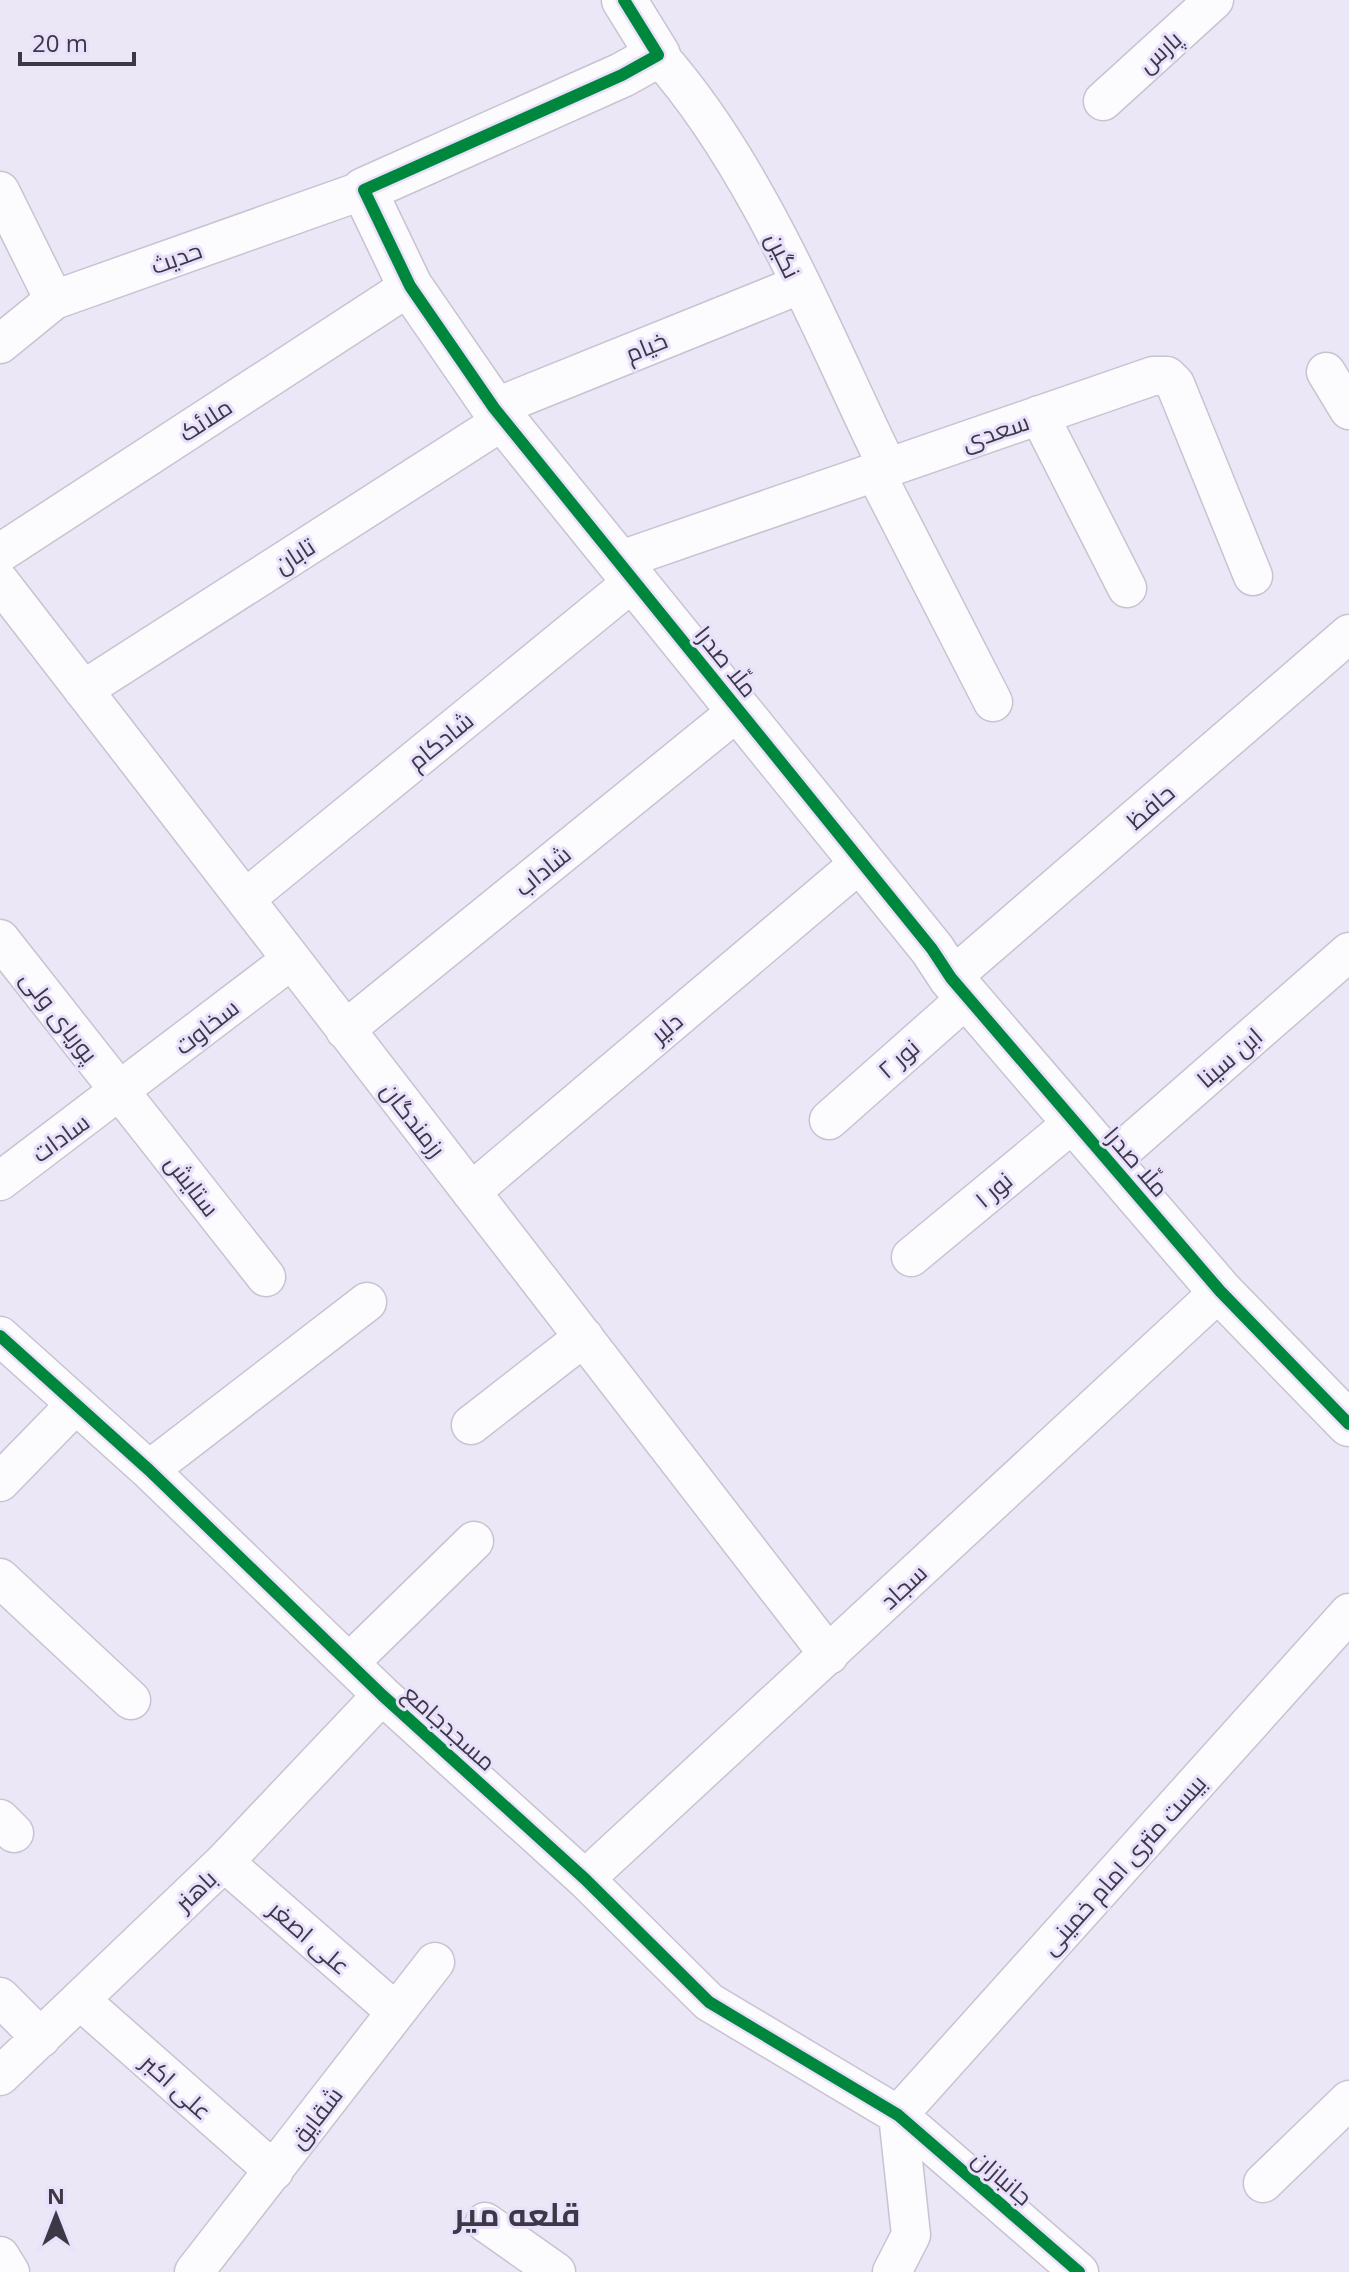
<svg xmlns="http://www.w3.org/2000/svg" width="1349" height="2272" viewBox="0 0 1349 2272" font-family="'Open Sans',Cairo,sans-serif">
<rect width="100%" height="100%" fill="#ece7f6"/>
<g fill="none" stroke-linecap="round" stroke-linejoin="round">
<defs>
<path id="street" d="M658,55C758,167 822,333 888,468
M1103,101L1214,0
M0,191L54,300
M0,344L54,300L364,190
M1326,372L1349,410
M494,408L799,285
M1039,415L1127,588
M875,472L993,702
M0,553L410,286
M618,561L1153,376H1167L1175,384L1253,576
M0,582L829,1655
M83,690L504,420
M245,899L634,581
M0,939L266,1277
M951,978L1349,634
M345,1030L739,710
M829,1120L968,997
M1109,1162L1349,952
M0,1181L291,960
M471,1192L861,862
M911,1257L1074,1122
M0,1336L149,1470L382,1695L585,1879L709,2002L898,2115L1079,2272
M471,1425L584,1337
M149,1470L367,1302
M0,1482L76,1404
M0,1578L131,1700
M349,1663L474,1541
M0,1819L14,1833
M224,1862L396,2012
M585,1879L1220,1291
M0,1997L41,2038
M80,2000L274,2171
M0,2076L224,1862L382,1695
M898,2115L1349,1613
M1263,2183L1349,2100
M485,2222L556,2272
M0,2256L10,2272
M194,2272L435,1962
M892,2272L911,2235L898,2115"/>
<path id="secondary" d="M624,0L658,55L622,75L364,190L410,286L494,408L932,949L951,978L1220,1291L1349,1424"/>
</defs>
<use href="#street" stroke="#c8c3d1" stroke-width="41"/>
<use href="#secondary" stroke="#c8c3d1" stroke-width="47"/>
<use href="#street" stroke="#fcfbfe" stroke-width="38"/>
<use href="#secondary" stroke="#fcfbfe" stroke-width="44"/>
<defs>
<path id="cycleway" d="M624,0L658,55L622,75L364,190L410,286L494,408L932,949L951,978L1220,1291L1349,1424
M0,1336L149,1470L382,1695L585,1879L709,2002L898,2115L1079,2272"/>
</defs>
<use href="#cycleway" stroke="#e9e1fc" stroke-width="17"/>
<use href="#cycleway" stroke="#00873e" stroke-width="12"/>
</g>
<g text-anchor="middle" dominant-baseline="central" stroke-width="6" stroke-linejoin="round" paint-order="stroke">
<g font-size="24" fill="#3c3845" stroke="#e9e1fc">
<text transform="translate(1159 51) rotate(-42)">پارس</text>
<text transform="translate(784 255) rotate(64)">نگین</text>
<text transform="translate(176 257) rotate(-20)">حدیث</text>
<text transform="translate(646 346) rotate(-22)">خیام</text>
<text transform="translate(205 419) rotate(-33)">ملائک</text>
<text transform="translate(995 431) rotate(-19)">سعدی</text>
<text transform="translate(294 555) rotate(-33)">تابان</text>
<text transform="translate(727 661) rotate(51)">ملّا صدرا</text>
<text transform="translate(440 740) rotate(-39)">شادکام</text>
<text transform="translate(1150 806) rotate(-41)">حافظ</text>
<text transform="translate(542 870) rotate(-39)">شاداب</text>
<text transform="translate(60 1016) rotate(52)">پوریای ولی</text>
<text transform="translate(206 1026) rotate(-38)">سخاوت</text>
<text transform="translate(666 1027) rotate(-40)">دلیر</text>
<text transform="translate(1229 1057) rotate(-41)">ابن سینا</text>
<text transform="translate(898 1058) rotate(-41)">نور ۲</text>
<text transform="translate(414 1119) rotate(52)">رزمندگان</text>
<text transform="translate(60 1137) rotate(-36)">سادات</text>
<text transform="translate(1137 1161) rotate(49)">ملّا صدرا</text>
<text transform="translate(193 1185) rotate(52)">ستایش</text>
<text transform="translate(993 1189) rotate(-40)">نور ۱</text>
<text transform="translate(903 1586) rotate(-43)">سجاد</text>
<text transform="translate(450 1727) rotate(42)">مسجدجامع</text>
<text transform="translate(1123 1864) rotate(-48)">بیست متری امام خمینی</text>
<text transform="translate(195 1890) rotate(-44)">باهنر</text>
<text transform="translate(310 1937) rotate(41)">علی اصغر</text>
<text transform="translate(177 2086) rotate(42)">علی اکبر</text>
<text transform="translate(315 2117) rotate(-52)">شقایق</text>
<text transform="translate(1003 2177) rotate(41)">جانبازان</text>
</g>
<g font-size="32" font-weight="bold" fill="#3c3845" stroke="#e9e1fc">
<text x="517" y="2213">قلعه میر</text>
</g>
</g>
<g transform="translate(56 2216)" stroke="#e9e1fc" stroke-width="6" paint-order="stroke">
<path d="M0-6L14 30L0 20L-14 30Z" fill="#3c3845"/>
<text y="-12" font-size="22" font-weight="bold" text-anchor="middle" fill="#3c3845">N</text>
</g>
<path d="M20 52v12h114v-12" fill="none" stroke="#3c3845" stroke-width="4"/>
<text x="32" y="52" font-size="24" fill="#3c3845" stroke="#e9e1fc" stroke-width="6" paint-order="stroke">20 m</text>
</svg>
